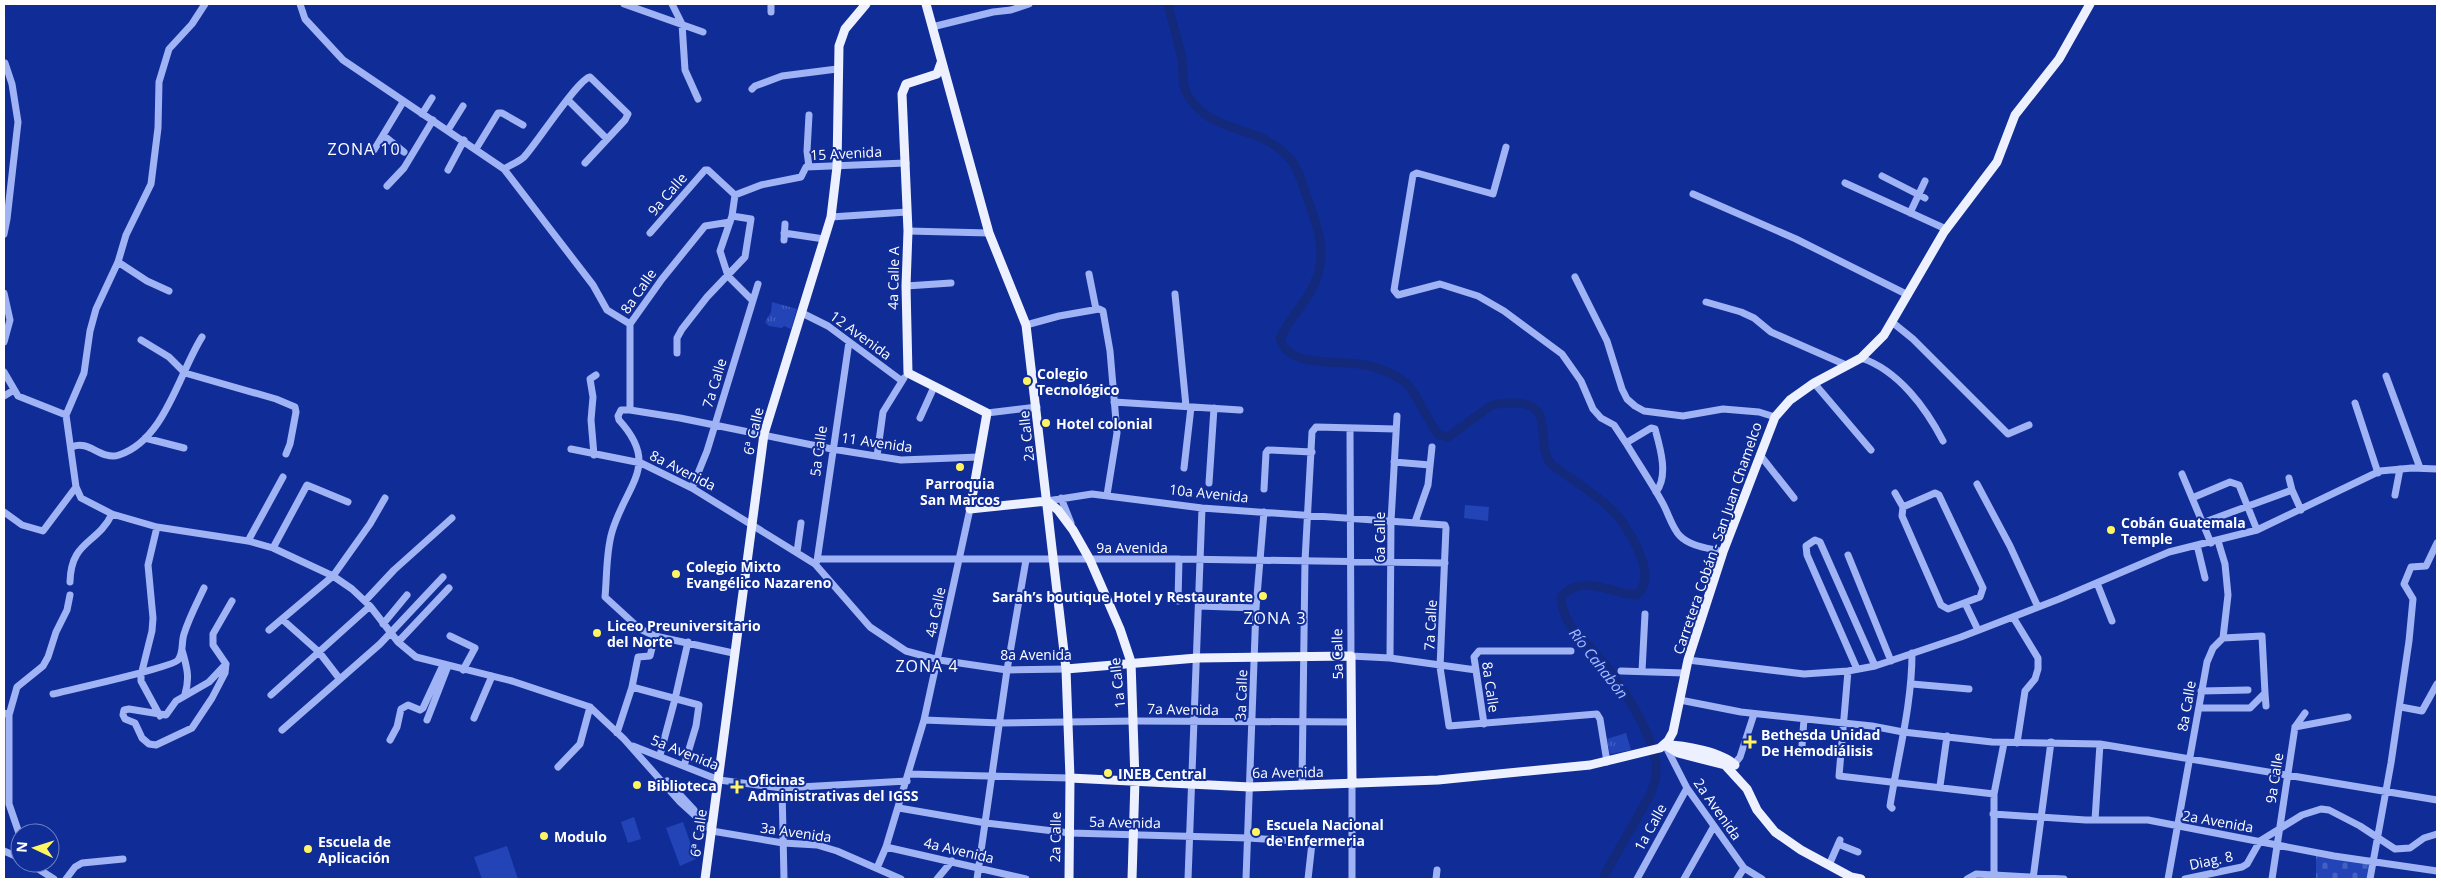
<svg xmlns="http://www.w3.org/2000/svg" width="2441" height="883" viewBox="0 0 2441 883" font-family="'Open Sans',sans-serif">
<defs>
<pattern id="cemetery-stones" width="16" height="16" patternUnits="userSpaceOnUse" patternTransform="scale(1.25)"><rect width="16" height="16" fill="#2344b7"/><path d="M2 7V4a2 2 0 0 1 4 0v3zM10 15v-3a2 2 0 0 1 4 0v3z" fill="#4460c2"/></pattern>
<pattern id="park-tufts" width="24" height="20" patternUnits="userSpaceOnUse" patternTransform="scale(1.25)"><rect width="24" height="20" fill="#2344b7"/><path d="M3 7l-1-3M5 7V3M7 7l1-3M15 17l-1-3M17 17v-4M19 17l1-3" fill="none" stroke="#4460c2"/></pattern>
</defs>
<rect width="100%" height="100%" fill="#102d97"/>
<path fill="#2344b7" d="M1465,505L1489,507L1488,521L1464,518Z
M634,817L641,839L628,843L621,822Z
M683,822L696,859L680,866L666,828Z
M507,846L518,879H482L474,857Z"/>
<path fill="url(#cemetery-stones)" d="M2316,853L2370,863L2367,879H2316Z"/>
<path fill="url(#park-tufts)" d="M772,302L797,309L791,329L784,326L782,328L769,326L765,322L771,312Z
M1626,733L1631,750L1610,754L1607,739Z"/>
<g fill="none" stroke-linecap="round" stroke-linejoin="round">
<path stroke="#13297b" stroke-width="9" d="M1168,4C1172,22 1178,41 1182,59C1184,72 1181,84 1188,96C1206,125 1235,126 1262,138C1274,144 1291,156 1296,168C1301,177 1303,187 1307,197C1316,223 1326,246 1318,274C1309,303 1290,314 1280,339C1289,368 1335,360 1359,364C1374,366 1394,373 1406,383C1414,390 1428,419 1434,429L1439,435L1448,437L1492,405C1500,403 1508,403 1516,403C1557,404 1534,443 1551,464C1571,479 1595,493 1613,511C1628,526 1660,578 1636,595C1611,593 1581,573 1561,597C1564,626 1577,633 1596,654C1618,678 1651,730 1656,763C1657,773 1655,784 1651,793L1605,874L1604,879"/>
<path stroke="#a0b3f4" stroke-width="7" d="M205,4L192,24L169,49L159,82L158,128L151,184L126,235L118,262L96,309L90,331L84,373L66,415L76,487L81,498L112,514L157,527L248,541L273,548L333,576L352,589L370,606L398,642L416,657L512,681L590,707L624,739L680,802L712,831
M300,4L305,19L343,60L504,169L593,285L607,310L630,324
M624,4L703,32
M672,4L682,24L685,70L698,99
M771,12V4
M932,27L993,12L1011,10L1029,4
M752,89L755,86L782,76L837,69
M568,100L607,139
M422,114L432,98
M809,115L807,151L809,167
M448,130L463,106
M383,135L404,152
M1506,147L1493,194L1417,173L1413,175L1394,290L1398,295L1440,284L1478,296L1504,311L1562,354L1581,381L1593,409L1601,418L1614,425L1626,443
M476,149L498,113H502L523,125
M374,150L403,102
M504,169C510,165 519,162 524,157C537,143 578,79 590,77L628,114L625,120L585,163
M448,170L464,140
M1882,176L1925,198
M1845,183L1946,229
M387,186L404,168L433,120
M1693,194L1796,239L1908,295
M735,195L761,185L801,177L806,167L906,163
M735,195L732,216L720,251L728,276L752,300
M1910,213L1925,181
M831,217L907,212
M908,231L989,233
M650,233L705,170H708L735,195
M784,233L824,239
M4,234L7,219L18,122L12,84L5,63
M784,240L785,224
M118,262L147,281L169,291
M1089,274L1096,309
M1575,277L1607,341L1622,389L1627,399L1635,406L1644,411L1683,416L1723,409L1759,412L1775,417
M906,286L951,283
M4,293L10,320L4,342
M1175,294L1186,406
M1706,302L1741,312L1754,318L1771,332L1846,365
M802,313L828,326L902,381
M1892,322L1913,339L2008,434L2029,425
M1026,325L1059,316L1099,309L1103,311L1110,351L1117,433L1107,495
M141,340L169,357L185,373L276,399L295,407L296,412L290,444L286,454
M677,353V338L682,329L707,297L745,257L751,219L732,216
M1861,358C1898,370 1926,408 1943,441
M4,372L18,396L66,415
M2386,376L2420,468
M1814,383L1871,450
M4,396L14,390
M1114,402L1240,410
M2355,403L2378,473
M630,410V324L662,279L705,226L730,222
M987,413L1037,407
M920,418L934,387
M1350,429L1351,656L1390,658L1476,670
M145,438L184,448
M72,447C89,439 101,461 119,455C165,440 179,373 202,337
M571,449L641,463L692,488L815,564L870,627L906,651L939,660L1007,670L1066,669
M594,455L591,420L593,397L590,379L596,375
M1760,455L1794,498
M877,456L883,412L904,378
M1394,462L1430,465
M1184,468L1191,407
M2182,474L2211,543
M2289,478L2292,490
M1209,483L1214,408
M1977,484L2010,546L2038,607
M692,488L707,451L758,284
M1264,489L1266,453L1268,450L1312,452
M1656,492C1669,476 1660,447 1655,429L1651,428L1626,443C1638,463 1651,482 1662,502C1668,512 1672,528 1680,536C1691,547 1710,548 1723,552
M1895,493L1903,507
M1935,493L1939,495L1983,588L1980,597L1948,609L1941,605L1902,516L1903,507Z
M2395,495L2400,469
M1061,498L1071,523
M2192,498L2230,482L2239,485L2257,530
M1047,501L1092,494L1202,508L1445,525L1446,528L1440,667L1449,726L1597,714L1600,719L1607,762
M4,512L22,525L43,531L76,487
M1415,522L1428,485L1432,447
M2202,523L2292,490L2301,510
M157,527L148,565L153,618L152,631L141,675V681L160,716
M248,541L283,477
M2197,545L2205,578
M273,548L307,485L348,502
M797,552L801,523
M1848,555L1891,661
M819,559H1179L1445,563
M817,561L849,342
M70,582C71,540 97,545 112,514
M2097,583L2112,621
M365,601L394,570L452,518
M1178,601L1179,559
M1965,603L1978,630
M1199,606L1256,608
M2013,617L2038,658V669L2035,679L2025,691L2017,743
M283,620L319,652L339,678
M383,624L407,595
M269,630L333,576L370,524L385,498
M450,636L475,648L463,670
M398,642L449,588
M182,650C187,667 190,678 185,694
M733,653L655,636L640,629L605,597C607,576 606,552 612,532C626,484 661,466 619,420L618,416L621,410H630L680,418L832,449L901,460L979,457
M1390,658L1391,521L1397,416
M1688,660L1804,674L1848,671L1875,666L1961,637L2059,599L2169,552L2257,530L2380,471L2412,468L2437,469
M226,664L209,682L176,701L166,715L129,709L124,710L123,715L125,719L135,723L142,738L149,744L156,745L192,728L212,698L225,673L226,664L213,645V634L232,601
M1857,669L1807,555L1806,546L1815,540L1820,542L1875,666
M1621,671L1684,673
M1642,671L1645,614
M1848,671L1839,776L1994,794
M1912,684L1969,689
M632,687L699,705L696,726L684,766
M2201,691L2248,690
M2265,693L2266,706
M53,694C69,690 173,667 178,660C184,652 181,643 184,634C189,618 197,603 204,588
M271,695L370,606
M1680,700L1741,712L1872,726L1903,732L1992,742L2100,744L2437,800
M2401,707L2422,711L2437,684
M2199,708H2250L2265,693L2262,636L2223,638
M4,713L9,715V804L20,836
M9,715L17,687L43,666L48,657L56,632L67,610L70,595
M474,718L492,676
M427,720L448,666
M924,720L1000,723L1135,721L1352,722
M1484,724L1474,657L1479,651H1571
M2295,727L2348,717
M282,730L380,644L443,577
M617,733L632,687L638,657L650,656L655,636
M390,740L397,727L401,709L408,705L420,710L423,708L443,665
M1665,745L1687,788L1744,868L1762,879
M633,746L719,780L782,788L907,781
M1802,746L1804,719
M660,755L675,699L688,642
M558,767L580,744L590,707
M1732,767L1740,757L1754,714
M908,774L1070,778
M667,781L694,810
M1352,784V879
M1302,786L1305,561L1312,432L1316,427L1396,429
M1940,786L1947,736
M782,788L784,879
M899,808L986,823L1070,833L1248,838L1352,844
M1892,808L1890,806C1898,755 1912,705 1912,653
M1993,814L2086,820H2148L2334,856L2437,871
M2095,820L2100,744
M712,831L783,843L817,845L837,851L901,879
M1838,844L1858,852
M886,847L1026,879
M4,851L20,858
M29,863L54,879
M1829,865L1840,840
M877,868L886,847L924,720L970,509
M66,879L75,867L82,863L123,859
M937,879L952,861
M977,879L1007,670L1026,560
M1188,879L1202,508
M1246,879L1256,608L1264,512
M1308,879L1312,843
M1436,879L1437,870
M1637,879L1687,788
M1684,879L1714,826
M1737,879L1744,868
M1967,879L1976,874L2064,879
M1994,879V794L2004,743
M2033,879L2051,742
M2168,879L2207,662L2213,648L2223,638L2228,595L2225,564L2218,541
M2185,879L2242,867L2247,864L2260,841L2302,815L2321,809L2329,810L2360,826L2395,849L2410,848L2424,838L2437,834
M2272,879L2295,727L2305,713
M2370,879L2391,763L2409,641L2413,599L2404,584L2411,567L2426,566L2437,543"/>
<path stroke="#edf0ff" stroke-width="9" d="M926,4L989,233L1026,325L1066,669L1070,778L1069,879
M941,63L937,74L906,84L902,94L908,231L906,286L908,373L987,413L970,509L1047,501
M1047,501L1058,510L1073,530L1090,560L1120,629L1131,662L1135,780L1132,879
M1066,669L1197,658L1351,656L1352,784
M1665,745L1678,753L1725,765L1747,789L1757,810L1775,832L1801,850L1851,877L1861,879
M1665,745C1684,745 1722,752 1735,765
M1070,778L1250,787L1438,780L1590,765L1660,748L1668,741L1673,732L1688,660L1723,552L1775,417L1790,400L1814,383L1861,358L1884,335L1944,232L1997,162L2015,115L2059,59L2090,4
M705,879L764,434L831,217L837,167L839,46L845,29L866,4"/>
</g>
<g fill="#fff563" stroke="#102d97" stroke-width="2">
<circle cx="1027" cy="381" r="5"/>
<circle cx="1046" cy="423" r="5"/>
<circle cx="960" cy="467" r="5"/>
<circle cx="2111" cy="530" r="5"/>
<circle cx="676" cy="574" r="5"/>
<circle cx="1263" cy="596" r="5"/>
<circle cx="597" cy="633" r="5"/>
<path d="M1747.5 734.5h5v5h5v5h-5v5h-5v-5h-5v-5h5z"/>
<circle cx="1108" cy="773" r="5"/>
<circle cx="637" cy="785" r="5"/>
<path d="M734.5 779.5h5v5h5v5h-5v5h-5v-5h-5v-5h5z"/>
<circle cx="1256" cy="832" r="5"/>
<circle cx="544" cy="836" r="5"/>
<circle cx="308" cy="849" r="5"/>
</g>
<g text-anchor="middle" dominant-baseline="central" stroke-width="4" stroke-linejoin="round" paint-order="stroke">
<g font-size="14" fill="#fff" stroke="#102d97">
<text transform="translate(846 153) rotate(-3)">15 Avenida</text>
<text transform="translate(667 194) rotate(-49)">9a Calle</text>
<text transform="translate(893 278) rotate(-89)">4a Calle A</text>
<text transform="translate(638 291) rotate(-55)">8a Calle</text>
<text transform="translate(861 335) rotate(36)">12 Avenida</text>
<text transform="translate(714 383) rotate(-73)">7a Calle</text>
<text transform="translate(753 431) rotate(-77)">6ª Calle</text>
<text transform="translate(1026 436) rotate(-96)">2a Calle</text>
<text transform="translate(877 442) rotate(8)">11 Avenida</text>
<text transform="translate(818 451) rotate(-82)">5a Calle</text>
<text transform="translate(683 470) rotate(27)">8a Avenida</text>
<text transform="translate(1209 493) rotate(6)">10a Avenida</text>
<text transform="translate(1379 537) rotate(-90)">6a Calle</text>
<text transform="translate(1717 538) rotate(-71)">Carretera Cobán - San Juan Chamelco</text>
<text x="1132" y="547">9a Avenida</text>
<text transform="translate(935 612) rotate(-78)">4a Calle</text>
<text transform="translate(1430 625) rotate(-87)">7a Calle</text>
<text x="1036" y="654">8a Avenida</text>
<text transform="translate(1337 654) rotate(-91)">5a Calle</text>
<text transform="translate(1117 683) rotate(-96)">1a Calle</text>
<text transform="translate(1491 687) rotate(82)">8a Calle</text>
<text transform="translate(1241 695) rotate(-88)">3a Calle</text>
<text transform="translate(2186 706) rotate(-80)">8a Calle</text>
<text transform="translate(1183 709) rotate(1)">7a Avenida</text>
<text transform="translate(685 752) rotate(22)">5a Avenida</text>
<text transform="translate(1288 772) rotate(-1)">6a Avenida</text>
<text transform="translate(2274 778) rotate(-81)">9a Calle</text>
<text transform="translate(1718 809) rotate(55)">2a Avenida</text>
<text transform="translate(2218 821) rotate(10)">2a Avenida</text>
<text transform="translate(1125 822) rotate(1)">5a Avenida</text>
<text transform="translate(1650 827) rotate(-61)">1a Calle</text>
<text transform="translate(796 832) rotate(8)">3a Avenida</text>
<text transform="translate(698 833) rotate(-82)">6ª Calle</text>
<text transform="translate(1055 837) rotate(-89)">2a Calle</text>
<text transform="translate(959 850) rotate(13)">4a Avenida</text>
<text transform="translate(2211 860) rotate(-12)">Diag. 8</text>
</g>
<g font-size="14" font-weight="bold" fill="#fff" stroke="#102d97" text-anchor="start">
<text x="1037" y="373">Colegio<tspan x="1037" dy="16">Tecnológico</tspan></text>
<text x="1056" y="423">Hotel colonial</text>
<text x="960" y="483" text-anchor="middle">Parroquia<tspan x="960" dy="16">San Marcos</tspan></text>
<text x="2121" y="522">Cobán Guatemala<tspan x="2121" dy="16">Temple</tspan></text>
<text x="686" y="566">Colegio Mixto<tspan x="686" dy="16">Evangélico Nazareno</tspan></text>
<text x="1253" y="596" text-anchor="end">Sarah’s boutique Hotel y Restaurante</text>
<text x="607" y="625">Liceo Preuniversitario<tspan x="607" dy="16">del Norte</tspan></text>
<text x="1761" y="734">Bethesda Unidad<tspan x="1761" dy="16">De Hemodiálisis</tspan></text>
<text x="1118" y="773">INEB Central</text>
<text x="748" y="779">Oficinas<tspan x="748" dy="16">Administrativas del IGSS</tspan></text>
<text x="647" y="785">Biblioteca</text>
<text x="1266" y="824">Escuela Nacional<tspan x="1266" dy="16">de Enfermeria</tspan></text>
<text x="554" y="836">Modulo</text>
<text x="318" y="841">Escuela de<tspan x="318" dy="16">Aplicación</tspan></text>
</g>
<g font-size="15" font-style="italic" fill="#adbffb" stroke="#102d97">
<text transform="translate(1599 663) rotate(52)">Río Cahabón</text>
</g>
<g font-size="16" letter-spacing="1" fill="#fff" stroke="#102d97">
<text x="364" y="149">ZONA 10</text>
<text x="1275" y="618">ZONA 3</text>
<text x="927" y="666">ZONA 4</text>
</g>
</g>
<rect width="2441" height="883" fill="none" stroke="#ffffff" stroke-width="10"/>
<g transform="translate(35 848) rotate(274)"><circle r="24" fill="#102d97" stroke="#7081c1"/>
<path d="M0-4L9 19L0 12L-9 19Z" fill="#fff563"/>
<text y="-8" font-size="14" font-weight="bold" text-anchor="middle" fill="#ffffff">N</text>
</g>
</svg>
